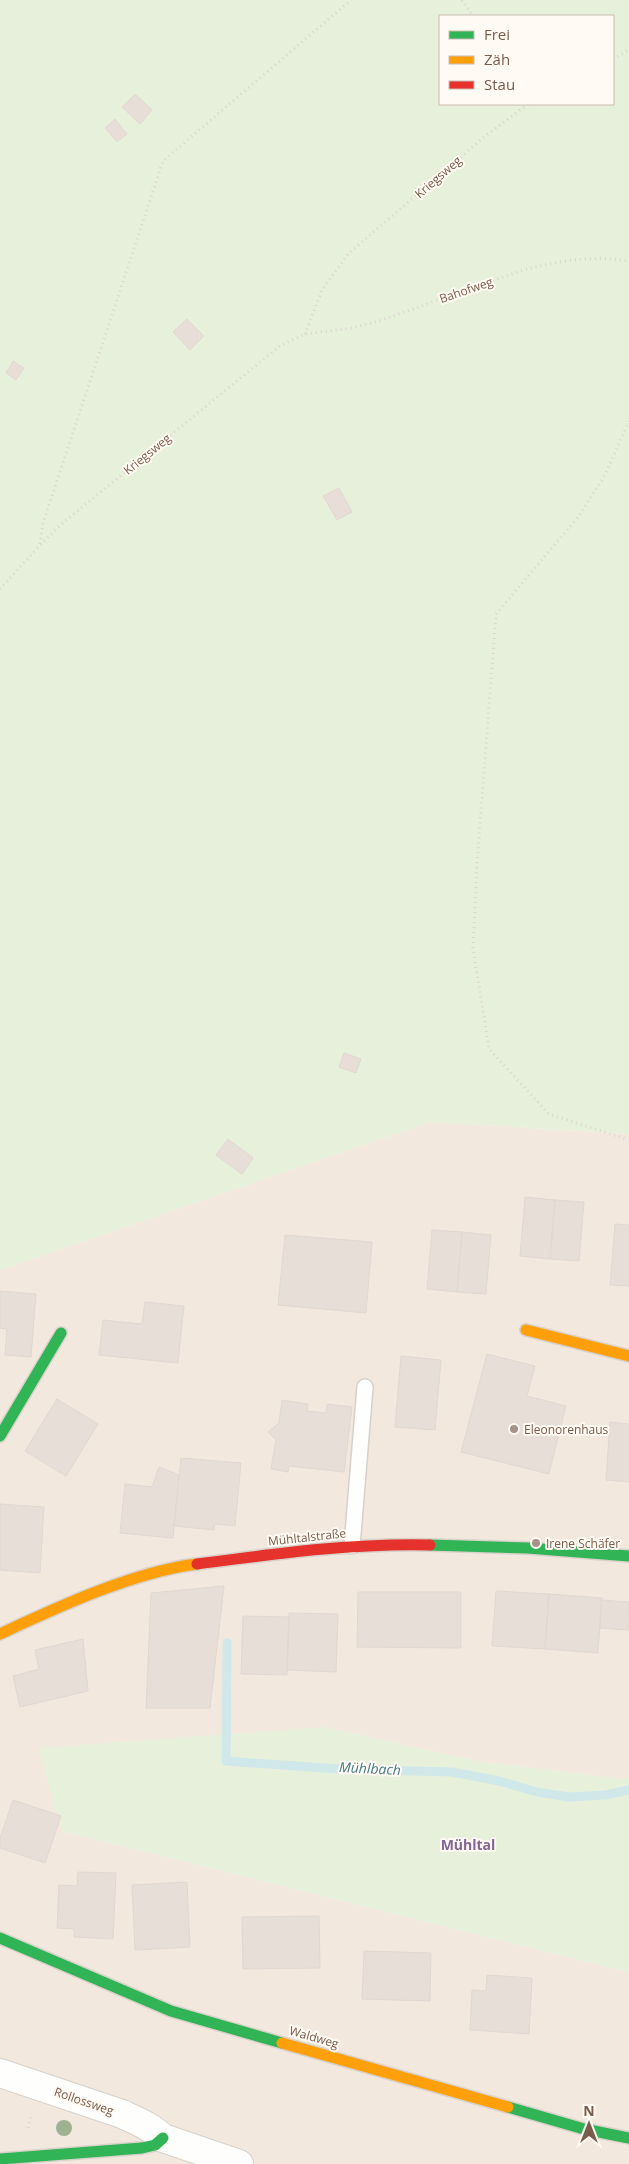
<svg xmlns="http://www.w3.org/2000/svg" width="629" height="2164" viewBox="0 0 629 2164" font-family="'Open Sans',sans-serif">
<rect width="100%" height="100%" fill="#f9f5f0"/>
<path fill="#f2e8de" d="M430,1122L629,1134V1778L622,1779L476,1761L324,1727L62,1831L629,1972V2164H0V1270Z"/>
<path fill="#e7f0db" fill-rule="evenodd" d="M0,0H629V1134L430,1122L0,1270ZM440,16H613V104H440Z
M324,1727L476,1761L622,1779L629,1778V1972L62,1831L38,1748Z"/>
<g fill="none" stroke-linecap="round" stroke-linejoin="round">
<path stroke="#d0e8ea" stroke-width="9" d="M227,1643L226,1761L338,1769L452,1772L499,1781L537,1792L569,1797L605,1795L629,1790"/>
</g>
<path fill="#e6ded7" stroke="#e2d8d2" d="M135,94L152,110L140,124L122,107Z
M115,119L127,134L117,142L105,128Z
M187,319L204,336L190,350L173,332Z
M13,361L24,368L16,380L6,373Z
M339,488L352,512L337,520L323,496Z
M344,1053L361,1059L356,1073L339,1067Z
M228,1139L253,1158L242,1174L216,1155Z
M525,1197L555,1200L550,1259L520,1256Z
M555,1200L584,1202L579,1261L550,1259Z
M615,1224L629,1225V1286L610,1285Z
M432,1230L462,1232L457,1292L427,1289Z
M462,1232L491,1235L486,1294L457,1292Z
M285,1235L372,1242L366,1313L278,1305Z
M0,1291L36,1294L31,1357L5,1355L7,1329L0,1328Z
M145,1302L184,1306L178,1363L99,1355L103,1320L142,1324Z
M487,1354L535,1366L527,1396L566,1406L549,1474L461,1452Z
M401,1356L441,1360L435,1430L395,1427Z
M57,1399L98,1424L66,1476L25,1451Z
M282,1400L308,1404L307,1411L326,1413L327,1404L352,1407L344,1472L289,1466L288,1472L271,1469L276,1440L268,1432L279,1423Z
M610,1422L629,1424V1482L606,1480Z
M181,1458L241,1463L235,1526L215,1524L214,1530L174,1526Z
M159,1467L179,1475L173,1538L120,1533L125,1484L152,1487Z
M0,1504L44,1507L40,1573L0,1570Z
M224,1586L210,1708H146L151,1593Z
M496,1591L549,1594L545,1649L492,1646Z
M358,1592H461V1648L357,1647Z
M549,1594L602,1598L598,1653L545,1649Z
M601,1600L629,1602L628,1630L600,1628Z
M289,1613L338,1614L336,1672L287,1670Z
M243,1616L289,1617L287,1675L241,1674Z
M83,1639L88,1691L20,1707L13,1676L39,1669L35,1650Z
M13,1800L61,1816L45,1863L0,1848V1838Z
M78,1872L116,1873L113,1939L74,1937V1929L57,1928L59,1885L77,1886Z
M187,1882L190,1947L135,1950L132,1885Z
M319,1916L320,1968L243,1969L242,1917Z
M364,1951L431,1953L430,2001L362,1999Z
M487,1975L532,1978L529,2034L470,2030L472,1990L486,1991Z"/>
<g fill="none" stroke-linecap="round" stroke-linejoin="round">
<defs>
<path id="lane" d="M352,1546L365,1387"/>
<path id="street" d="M0,2073L122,2114C137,2121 152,2127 163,2138L239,2164"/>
<path id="fast" d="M0,1436L61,1333
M430,1545L528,1548L629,1556
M0,1938L171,2011L282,2043
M508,2107L584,2129L629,2138
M0,2159L142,2148L155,2145L163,2138"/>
<path id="slow" d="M526,1330L629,1356
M0,1634C58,1607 133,1572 197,1564
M282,2043L508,2107"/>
<path id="jam" d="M197,1564C274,1554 352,1543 430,1545"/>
</defs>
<use href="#lane" stroke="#d7d1cb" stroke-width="18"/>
<use href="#street" stroke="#d7d1cb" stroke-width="30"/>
<use href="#fast" stroke="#d9d2cb" stroke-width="14"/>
<use href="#slow" stroke="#d9d2cb" stroke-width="14"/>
<use href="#jam" stroke="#d9d2cb" stroke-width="14"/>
<path stroke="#dcd5d0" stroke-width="3" stroke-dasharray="1 4" stroke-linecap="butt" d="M462,0L473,16
M613,59L629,50
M305,334L322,290L348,254L484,137L528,104
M629,421L605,475L579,516L496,614L477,863L473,948L489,1049L549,1114L629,1140
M40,544L43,523L163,161L351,0
M0,589L40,545L65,521L280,346L305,334L352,328L379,321L523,270C558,261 593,255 629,261
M28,2128L31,2115"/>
<use href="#lane" stroke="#fefefd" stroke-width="15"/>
<use href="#street" stroke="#fefefd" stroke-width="28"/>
<use href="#fast" stroke="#30b455" stroke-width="11"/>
<use href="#slow" stroke="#ff9f0a" stroke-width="11"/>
<use href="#jam" stroke="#e5322d" stroke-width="11"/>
</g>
<circle fill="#9eb190" cx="64" cy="2128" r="8"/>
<g fill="#a69286" stroke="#fffaf3" stroke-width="2">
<circle cx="514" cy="1429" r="5"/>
<circle cx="536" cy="1543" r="5"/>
</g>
<g text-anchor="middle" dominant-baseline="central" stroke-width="4" stroke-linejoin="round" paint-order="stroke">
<g font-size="12" fill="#7a5c4d" stroke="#fffaf3">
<text transform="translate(438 177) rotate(-41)">Kriegsweg</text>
<text transform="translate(466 290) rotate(-19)">Bahofweg</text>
<text transform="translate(147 454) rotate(-39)">Kriegsweg</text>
<text transform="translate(307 1537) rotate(-6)">Mühltalstraße</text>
<text transform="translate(314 2037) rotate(16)">Waldweg</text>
<text transform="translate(84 2101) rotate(19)">Rollossweg</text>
</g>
<g font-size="12" fill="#7a5c4d" stroke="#fffaf3" text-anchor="start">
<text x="524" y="1429">Eleonorenhaus</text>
<text x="546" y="1543">Irene Schäfer</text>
</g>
<g font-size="14" font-style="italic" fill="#437c86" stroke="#fffaf3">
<text transform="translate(370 1768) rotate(3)">Mühlbach</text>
</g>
<g font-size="14" font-weight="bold" fill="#846695" stroke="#fffaf3">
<text x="468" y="1844">Mühltal</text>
</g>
</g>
<rect x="439" y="15" width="175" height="90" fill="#fffaf3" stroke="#cabbb1"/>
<rect x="449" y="31" width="25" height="8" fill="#30b455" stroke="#cabbb1"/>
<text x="484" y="40" font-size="15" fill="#7a5c4d">Frei</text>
<rect x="449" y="56" width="25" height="8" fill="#ff9f0a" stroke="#cabbb1"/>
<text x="484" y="65" font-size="15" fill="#7a5c4d">Zäh</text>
<rect x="449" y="81" width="25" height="8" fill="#e5322d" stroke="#cabbb1"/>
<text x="484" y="90" font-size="15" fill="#7a5c4d">Stau</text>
<g transform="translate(589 2124)" stroke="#fffaf3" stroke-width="4" paint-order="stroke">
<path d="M0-4L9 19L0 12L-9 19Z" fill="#7a5c4d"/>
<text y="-8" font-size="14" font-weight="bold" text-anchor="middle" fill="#7a5c4d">N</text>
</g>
</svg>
